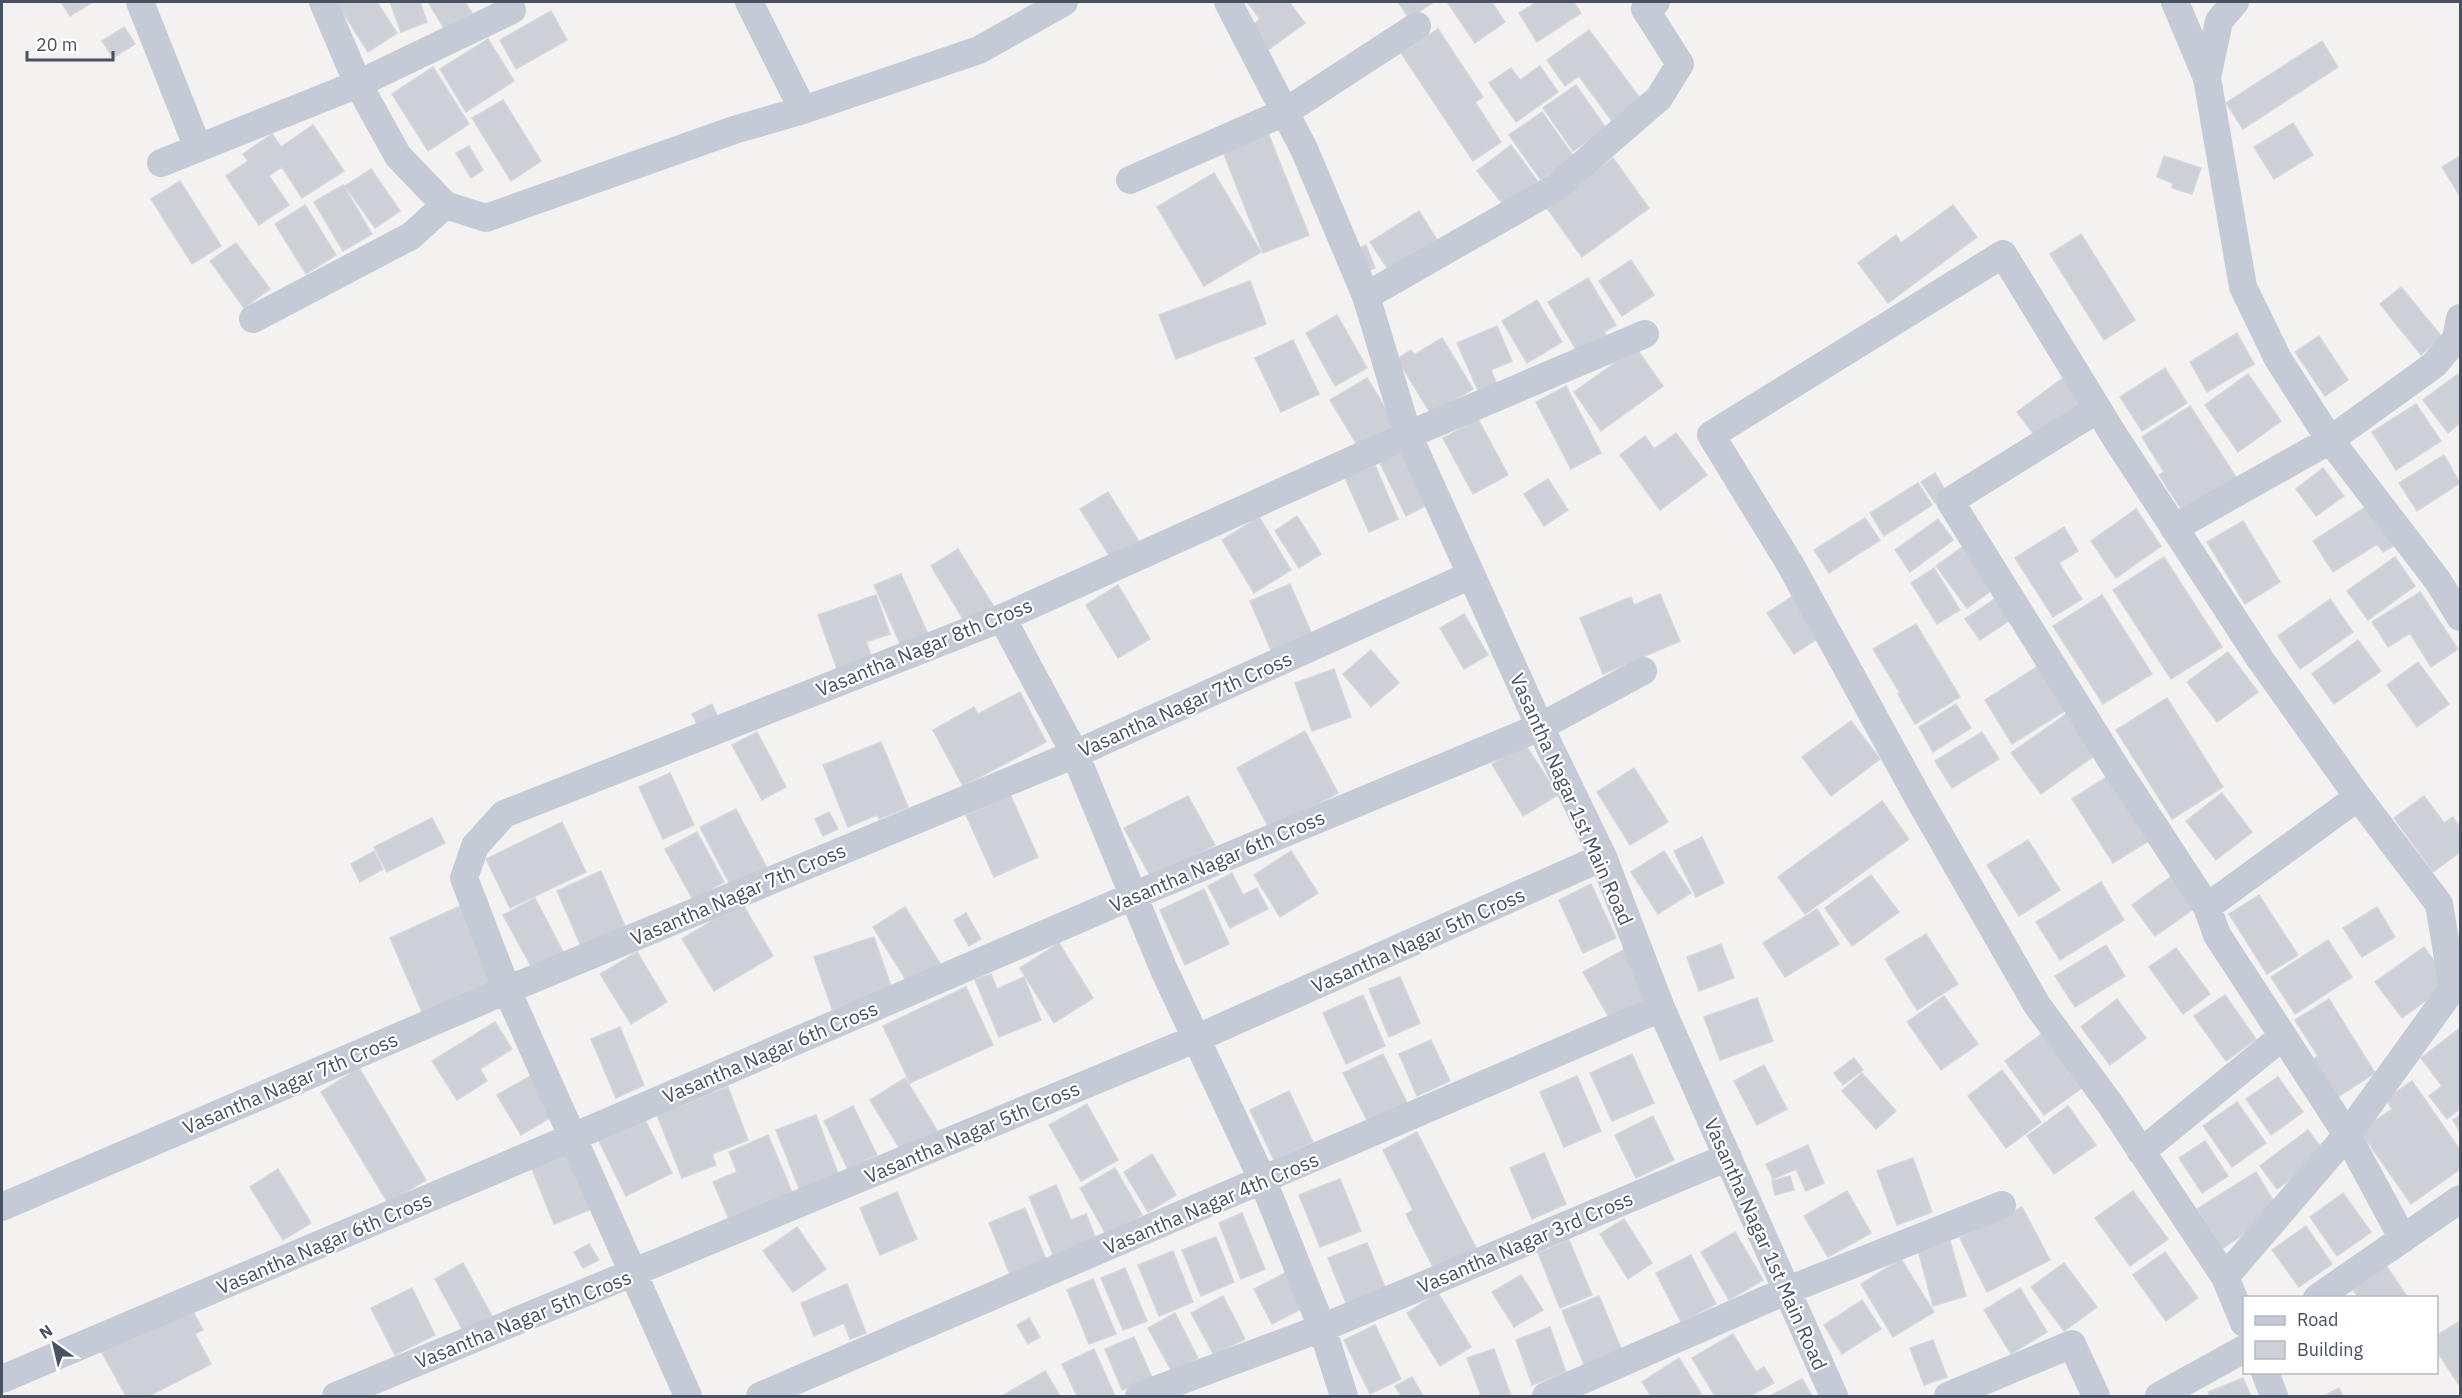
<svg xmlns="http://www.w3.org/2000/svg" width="2462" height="1398" viewBox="0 0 2462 1398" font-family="'IBM Plex Sans',sans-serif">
<rect width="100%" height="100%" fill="#f4f2f1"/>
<path fill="#cdd0d7" stroke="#d5d6dd" stroke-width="1.5" d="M61,2H93L70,16Z
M339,2H377L397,33L368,52L337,3Z
M390,2H420L427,22L401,32Z
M428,2H465L472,13L445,30Z
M1247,2H1289L1305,23L1264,53L1246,30L1260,19Z
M1398,2H1434L1409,18Z
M1447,2H1492L1505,22L1475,43Z
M1537,2H1574L1581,13L1537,42L1519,13Z
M551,11L567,40L516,69L500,40Z
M124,27L135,44L113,58L102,41Z
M1438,29L1483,97L1475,102L1501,142L1473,161L1401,53Z
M1589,30L1643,102L1614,124L1579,76L1565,86L1547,60Z
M488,39L514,81L466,112L440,69Z
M2322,41L2338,67L2243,129L2226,103Z
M1540,66L1558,92L1516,122L1489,83L1511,68L1520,80Z
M433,67L469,124L428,151L392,94Z
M1576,85L1606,128L1573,151L1543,108Z
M503,100L541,161L511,181L472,118Z
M1542,112L1574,157L1541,180L1509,135Z
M2293,123L2313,155L2274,179L2254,147Z
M313,125L344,171L302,198L282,167L269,176L289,205L259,225L226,176L248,161L243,154L272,134L281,147Z
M1268,133L1309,235L1263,253L1223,152Z
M1511,145L1538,182L1505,207L1477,171Z
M469,146L483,170L471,178L456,153Z
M2164,156L2201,168L2192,194L2172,188L2173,183L2157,177Z
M2460,156V196L2442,167Z
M1613,158L1649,208L1582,257L1546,207Z
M371,169L400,211L375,228L345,186Z
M1214,173L1261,252L1204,286L1157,207Z
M180,181L221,246L192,264L151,199Z
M343,185L372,234L343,251L314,202Z
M305,205L336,255L306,274L275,224Z
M1953,205L1977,237L1888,303L1858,263L1896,235L1901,243Z
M1419,211L1437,240L1389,271L1370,242Z
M2081,234L2135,320L2104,340L2050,254Z
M236,243L270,289L244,308L210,261Z
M1366,245L1375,268L1364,272L1355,250Z
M1631,260L1654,295L1622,316L1599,281Z
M1588,278L1616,325L1604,332L1607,337L1578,353L1548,302Z
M1250,281L1266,324L1176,359L1159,315Z
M2401,287L2442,337L2421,355L2380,304Z
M1537,300L1562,342L1527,363L1502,321Z
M1337,315L1367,368L1335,386L1306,333Z
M1497,326L1512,361L1491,370L1499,389L1481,397L1457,343Z
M2237,333L2254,364L2207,392L2190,362Z
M2319,336L2348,380L2325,396L2295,352Z
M1442,338L1473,389L1431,414L1397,359L1411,350L1414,355Z
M1293,340L1319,394L1281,412L1255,358Z
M1636,348L1663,386L1601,431L1574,392Z
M2165,368L2187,403L2142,431L2120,397Z
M2248,374L2281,421L2238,452L2205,405Z
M2458,374L2460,377V423L2448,433L2423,400Z
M1367,378L1396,425L1359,448L1330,400Z
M2063,378L2084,407L2038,440L2017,412Z
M1566,386L1601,453L1571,469L1536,402Z
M2416,404L2441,441L2396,470L2372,432Z
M2190,406L2238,480L2185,515L2159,475L2164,472L2142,437Z
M1478,419L1508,475L1473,494L1443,438Z
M1676,433L1707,475L1660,510L1620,455L1645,436L1654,449Z
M1407,447L1433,502L1406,516L1379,461Z
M2444,455L2460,483L2417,511L2399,483Z
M1375,465L1398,519L1369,532L1345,478Z
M2323,468L2344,496L2316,516L2296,489Z
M1935,473L1948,495L1935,503L1921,482Z
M1548,479L1568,510L1544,526L1524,494Z
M1918,483L1932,505L1884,536L1870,513Z
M1108,492L1140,543L1112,560L1080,509Z
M2372,503L2398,543L2383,552L2377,544L2333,572L2313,541Z
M2136,509L2161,546L2116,578L2091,541Z
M1297,516L1321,554L1299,568L1275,531Z
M1259,517L1291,570L1254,593L1222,540Z
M1865,518L1880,540L1829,573L1814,550Z
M1938,519L1953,540L1910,572L1895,550Z
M2243,521L2280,582L2245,604L2207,542Z
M2064,527L2078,551L2059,563L2082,599L2053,617L2015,558Z
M1965,545L1995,588L1967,608L1936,566Z
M958,549L994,607L966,624L931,566Z
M2164,557L2222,647L2171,679L2113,590Z
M2395,557L2415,586L2368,620L2347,591Z
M1934,568L1960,610L1937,624L1911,583Z
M901,574L928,634L901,646L874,585Z
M1290,584L1314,639L1274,657L1250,601Z
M1118,585L1150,639L1118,658L1086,605Z
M2420,592L2458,649L2431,667L2410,633L2388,647L2372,622Z
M1660,594L1680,641L1603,674L1580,618L1631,597L1634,605Z
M1796,594L1823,635L1794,654L1767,613Z
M876,595L890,634L866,642L875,666L840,678L818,615Z
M2102,595L2152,674L2103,704L2053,626Z
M1996,598L2010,620L1980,640L1965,619Z
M2330,599L2353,632L2300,669L2278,636Z
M1464,614L1488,655L1464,669L1440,628Z
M1916,624L1960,697L1915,724L1898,694L1900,693L1873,649Z
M2358,640L2381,671L2334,704L2312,674Z
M1371,650L1399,683L1371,707L1343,674Z
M2228,652L2258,692L2217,722L2187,682Z
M2418,662L2449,704L2417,727L2387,685Z
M2038,666L2066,710L2012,744L1985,700Z
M1334,669L1351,717L1312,731L1295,683Z
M1020,692L1046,742L963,786L933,730L974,707L978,714Z
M2167,698L2223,787L2172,819L2116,730Z
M712,704L719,720L700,730L692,714Z
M1956,704L1971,728L1933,752L1919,727Z
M2069,712L2098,753L2041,794L2011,753Z
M1851,721L1880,759L1831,796L1802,757Z
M1305,731L1338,793L1270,830L1237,768Z
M757,732L786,787L762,800L732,745Z
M1982,732L1999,759L1952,788L1935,761Z
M881,742L908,807L879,819L877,815L848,827L823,765Z
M1525,744L1558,795L1523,816L1492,764Z
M1634,768L1668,822L1630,845L1597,792Z
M670,773L694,825L663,839L639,787Z
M2111,774L2152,839L2113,863L2072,799Z
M2222,793L2252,832L2216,860L2186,821Z
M1010,794L1038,857L994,877L966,815Z
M1188,796L1215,845L1152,879L1124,828Z
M2424,796L2444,823L2453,817L2460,828V852L2433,872L2394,818Z
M1882,801L1909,839L1805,914L1778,877Z
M736,809L768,870L732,888L700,827Z
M829,812L838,829L823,836L815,819Z
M432,818L445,843L387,872L374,847Z
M562,822L586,872L510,908L486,859Z
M697,832L724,882L693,900L665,849Z
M1702,837L1724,883L1696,897L1674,851Z
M2028,840L2060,890L2019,916L1987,865Z
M374,851L383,869L360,882L351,864Z
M1291,851L1318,893L1280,917L1254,875Z
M1664,851L1691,893L1658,914L1631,872Z
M601,871L628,933L584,953L557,891Z
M1232,873L1243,895L1257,888L1268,909L1230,928L1208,886Z
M1871,875L1899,912L1852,946L1825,908Z
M2172,876L2195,908L2155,936L2132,905Z
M2101,882L2124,920L2060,960L2036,922Z
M1591,884L1616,938L1583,953L1559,900Z
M1204,889L1229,944L1185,965L1160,910Z
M2259,895L2298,955L2267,974L2229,914Z
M535,898L563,952L532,968L503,915Z
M469,902L502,979L423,1014L390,938Z
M742,903L773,956L714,991L682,939Z
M905,907L941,965L909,985L873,927Z
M2377,907L2395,937L2362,957L2343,928Z
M1817,909L1839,944L1785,977L1763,943Z
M966,913L981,939L969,946L954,920Z
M1926,934L1958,984L1917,1010L1885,959Z
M874,937L892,989L832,1009L814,957Z
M2328,940L2352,977L2295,1014L2271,977Z
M1059,943L1093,998L1054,1023L1020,968Z
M1721,944L1734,978L1699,991L1687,957Z
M2106,945L2125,976L2075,1007L2055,976Z
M2424,947L2450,983L2402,1018L2375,982Z
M2176,948L2210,994L2183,1014L2149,967Z
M1625,949L1652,998L1611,1021L1583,972Z
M637,952L667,1002L631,1024L600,974Z
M991,974L997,989L1024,977L1041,1020L999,1037L975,980Z
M1400,977L1420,1023L1389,1037L1369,989Z
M966,987L993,1045L910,1083L883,1026Z
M1363,995L1385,1046L1346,1064L1323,1013Z
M2225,995L2256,1039L2226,1061L2194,1016Z
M1944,996L1978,1044L1941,1070L1907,1022Z
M1757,998L1773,1041L1720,1060L1704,1017Z
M2117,999L2146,1038L2110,1065L2081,1027Z
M2329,999L2375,1073L2333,1100L2309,1062L2318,1056L2295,1020Z
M495,1022L512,1049L480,1069L487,1081L457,1100L432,1061Z
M620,1027L644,1085L616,1098L591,1039Z
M2460,1028V1109L2447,1119L2429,1096L2442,1086L2421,1058Z
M2043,1033L2083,1087L2044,1115L2005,1061Z
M1431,1040L1450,1081L1417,1096L1399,1054Z
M1383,1054L1408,1105L1369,1124L1343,1073Z
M1632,1054L1654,1103L1612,1121L1590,1073Z
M1854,1058L1863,1070L1843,1085L1834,1073Z
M1764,1065L1787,1109L1757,1125L1734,1081Z
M359,1068L426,1180L388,1203L321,1092Z
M2002,1070L2041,1122L2006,1148L1968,1096Z
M1862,1073L1896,1111L1876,1129L1842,1091Z
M534,1074L558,1113L521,1135L497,1095Z
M1577,1076L1601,1131L1564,1147L1540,1092Z
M2278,1077L2303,1112L2271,1135L2246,1099Z
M905,1078L938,1132L903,1154L870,1100Z
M2412,1081L2460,1150V1169L2411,1204L2360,1131L2392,1109L2386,1099Z
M728,1087L748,1140L712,1154L716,1165L682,1178L657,1115Z
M1289,1091L1313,1142L1274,1160L1250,1110Z
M2237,1102L2266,1143L2232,1167L2203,1126Z
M1087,1104L1118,1160L1081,1181L1049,1125Z
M853,1106L877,1155L848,1169L824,1121Z
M2068,1106L2096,1145L2054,1174L2027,1136Z
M816,1115L839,1176L800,1191L776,1130Z
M2460,1115V1132L2453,1120Z
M1653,1116L1674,1160L1636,1178L1615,1135Z
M644,1118L672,1173L626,1196L599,1141Z
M2308,1130L2326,1154L2277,1189L2260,1166Z
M1417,1132L1476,1248L1434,1269L1406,1214L1413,1210L1383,1150Z
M768,1135L792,1192L729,1219L713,1182L737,1172L729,1152Z
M2205,1141L2228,1176L2202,1193L2179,1158Z
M1808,1145L1824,1183L1806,1191L1796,1169L1773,1179L1766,1164Z
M568,1149L592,1209L554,1224L530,1164Z
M1544,1153L1566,1204L1532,1219L1510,1168Z
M1152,1154L1176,1195L1148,1212L1124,1172Z
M1913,1158L1932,1212L1897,1225L1877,1171Z
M1115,1168L1142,1215L1107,1236L1080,1188Z
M278,1169L311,1223L283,1240L250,1187Z
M2256,1172L2279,1210L2222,1249L2197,1209Z
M1790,1176L1794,1190L1775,1195L1772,1181Z
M1340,1179L1361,1231L1320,1247L1299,1195Z
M1056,1185L1071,1220L1086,1214L1096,1239L1054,1257L1029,1197Z
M1847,1191L1871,1233L1828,1257L1804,1216Z
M2133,1191L2168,1239L2130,1266L2095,1218Z
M897,1192L917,1239L880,1255L860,1208Z
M2343,1193L2371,1232L2337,1256L2310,1217Z
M2022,1207L2050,1260L1987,1292L1960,1238Z
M1025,1208L1047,1262L1011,1277L989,1223Z
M1242,1213L1265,1269L1241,1279L1219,1223Z
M1624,1219L1652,1263L1628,1279L1600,1234Z
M2306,1226L2332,1264L2299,1287L2272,1250Z
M797,1227L826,1269L793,1292L763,1251Z
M1735,1232L1763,1280L1729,1300L1701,1252Z
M1216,1237L1234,1282L1201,1296L1182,1250Z
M1569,1240L1592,1295L1560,1308L1538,1253Z
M1950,1241L1966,1296L1933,1306L1918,1250Z
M1367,1243L1387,1292L1348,1308L1328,1258Z
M589,1244L599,1260L583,1268L574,1252Z
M1173,1251L1193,1302L1159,1316L1138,1265Z
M2165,1252L2198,1298L2166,1321L2133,1275Z
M1691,1255L1716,1304L1681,1322L1656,1273Z
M1901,1259L1934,1312L1893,1337L1861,1284Z
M463,1263L493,1318L465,1334L435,1279Z
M2064,1263L2097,1307L2064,1331L2031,1287Z
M2385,1264L2408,1298H2359L2351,1287Z
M1125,1268L1147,1321L1123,1330L1101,1278Z
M1287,1272L1305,1307L1272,1324L1254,1289Z
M1521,1275L1543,1310L1514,1327L1492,1292Z
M1093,1279L1116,1334L1089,1344L1067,1290Z
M847,1284L866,1333L850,1339L844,1323L814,1336L801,1303Z
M412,1288L435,1335L395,1355L371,1308Z
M2020,1288L2047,1332L2011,1354L1984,1310Z
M1438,1293L1471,1347L1440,1366L1407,1313Z
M1223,1296L1245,1339L1214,1355L1191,1313Z
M1599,1296L1623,1353L1586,1369L1562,1311Z
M1862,1300L1881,1329L1842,1354L1824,1325Z
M189,1304L203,1330L195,1334L211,1364L149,1396H126L101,1351Z
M1175,1313L1198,1358L1172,1372L1148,1328Z
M1029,1318L1040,1337L1028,1344L1017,1325Z
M2460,1321V1384L2459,1385L2436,1350V1336Z
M1375,1325L1401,1379L1370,1394L1344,1340Z
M1550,1327L1566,1372L1532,1385L1516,1340Z
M1733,1334L1756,1372L1764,1367L1774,1383L1750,1396H1715L1692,1358Z
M1134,1337L1152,1377L1122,1390L1105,1349Z
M1933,1340L1947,1377L1924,1385L1910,1348Z
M1094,1349L1115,1396H1077L1062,1364Z
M1494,1349L1511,1396H1481L1467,1358Z
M1679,1358L1702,1395L1651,1396L1642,1382Z
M1045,1371L1060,1396H1002Z
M1412,1377L1423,1396H1401L1395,1386Z
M2243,1378L2251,1396H2210L2208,1392Z
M1802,1379L1812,1396H1770Z
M2339,1388L2343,1396H2324Z"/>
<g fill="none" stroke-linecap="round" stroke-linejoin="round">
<path stroke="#c4cbd7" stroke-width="28" d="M140,2L198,148
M323,2L358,84L512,10
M749,2L803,110
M1228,2L1304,149L1366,296L1408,435L1540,727L1603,857L1661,1008L1834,1396
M2175,2L2207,78
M2235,2L2219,21L2207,78L2243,287L2278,359L2330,440L2438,581L2460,617
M161,163L358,84L398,156L445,205L486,218L734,130L803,110L979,50L1064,2
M1130,180L1285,112L1417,26
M1366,296L1555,188L1659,98L1680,64L1645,9L1656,2
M253,319L411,236L445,205
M2098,409L1950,501L2113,763L2207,907L2358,797L2260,659L2115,437L2003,254L1711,435L1790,564L1920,801L2037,1005L2110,1104L2225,1277L2244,1323
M2174,528L2330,440L2416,378L2435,364L2456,339L2460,318
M1002,618L1075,754L1164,970L1263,1181L1322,1328L1344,1396
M2283,1036L2347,1135L2403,1239
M2141,1152L2283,1036L2217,935L2207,907
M2,1207L507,990L1075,754L1471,575
M2225,1277L2347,1135L2453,988L2439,904L2358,797
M2317,1298L2460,1199
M2265,1372L2274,1396
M2,1379L573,1137L1135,895L1540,727L1643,671
M336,1396L1195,1039L1603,857
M688,1396L507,990L464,878L475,846L504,814L1002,618L1408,435L1645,334
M760,1396L1661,1008
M1139,1396L1322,1328L1728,1157
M1546,1396L1788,1290L2002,1205
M1948,1396L2072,1344L2096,1396
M2159,1396L2244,1349"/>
</g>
<g text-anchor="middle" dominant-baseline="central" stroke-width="4.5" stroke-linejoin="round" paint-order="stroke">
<g font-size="20" fill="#485161" stroke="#fff">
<text transform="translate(924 647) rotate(-22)">Vasantha Nagar 8th Cross</text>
<text transform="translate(1185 704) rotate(-24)">Vasantha Nagar 7th Cross</text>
<text transform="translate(1572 799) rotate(66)">Vasantha Nagar 1st Main Road</text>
<text transform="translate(1217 861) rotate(-23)">Vasantha Nagar 6th Cross</text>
<text transform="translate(738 894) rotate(-23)">Vasantha Nagar 7th Cross</text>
<text transform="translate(1418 940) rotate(-24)">Vasantha Nagar 5th Cross</text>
<text transform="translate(770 1052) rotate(-23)">Vasantha Nagar 6th Cross</text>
<text transform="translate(290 1083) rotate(-23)">Vasantha Nagar 7th Cross</text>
<text transform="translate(972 1132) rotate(-23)">Vasantha Nagar 5th Cross</text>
<text transform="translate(1211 1203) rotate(-23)">Vasantha Nagar 4th Cross</text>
<text transform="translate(1525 1242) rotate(-23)">Vasantha Nagar 3rd Cross</text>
<text transform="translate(324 1243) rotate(-23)">Vasantha Nagar 6th Cross</text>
<text transform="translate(1766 1244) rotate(66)">Vasantha Nagar 1st Main Road</text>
<text transform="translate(523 1319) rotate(-22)">Vasantha Nagar 5th Cross</text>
</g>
</g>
<rect width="2462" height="1398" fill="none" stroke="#485161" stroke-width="6"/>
<rect x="2243" y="1296" width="195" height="78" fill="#ffffff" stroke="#b6b9c0" stroke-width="1.5"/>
<rect x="2255" y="1316" width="30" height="9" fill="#c4cbd7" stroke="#b6b9c0" stroke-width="1.5"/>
<text x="2297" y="1326" font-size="18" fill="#485161">Road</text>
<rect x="2255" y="1341" width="30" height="18" fill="#cdd0d7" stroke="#b6b9c0" stroke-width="1.5"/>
<text x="2297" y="1356" font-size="18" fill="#485161">Building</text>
<g transform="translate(54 1344) rotate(326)" stroke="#ffffff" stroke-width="4.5" paint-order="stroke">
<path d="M0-4.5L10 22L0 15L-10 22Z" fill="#485161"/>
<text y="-9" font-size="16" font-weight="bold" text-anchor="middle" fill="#485161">N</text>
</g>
<path d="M27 51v9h86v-9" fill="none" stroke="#485161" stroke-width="3"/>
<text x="36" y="51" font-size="18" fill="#485161" stroke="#ffffff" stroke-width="4.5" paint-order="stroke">20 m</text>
</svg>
